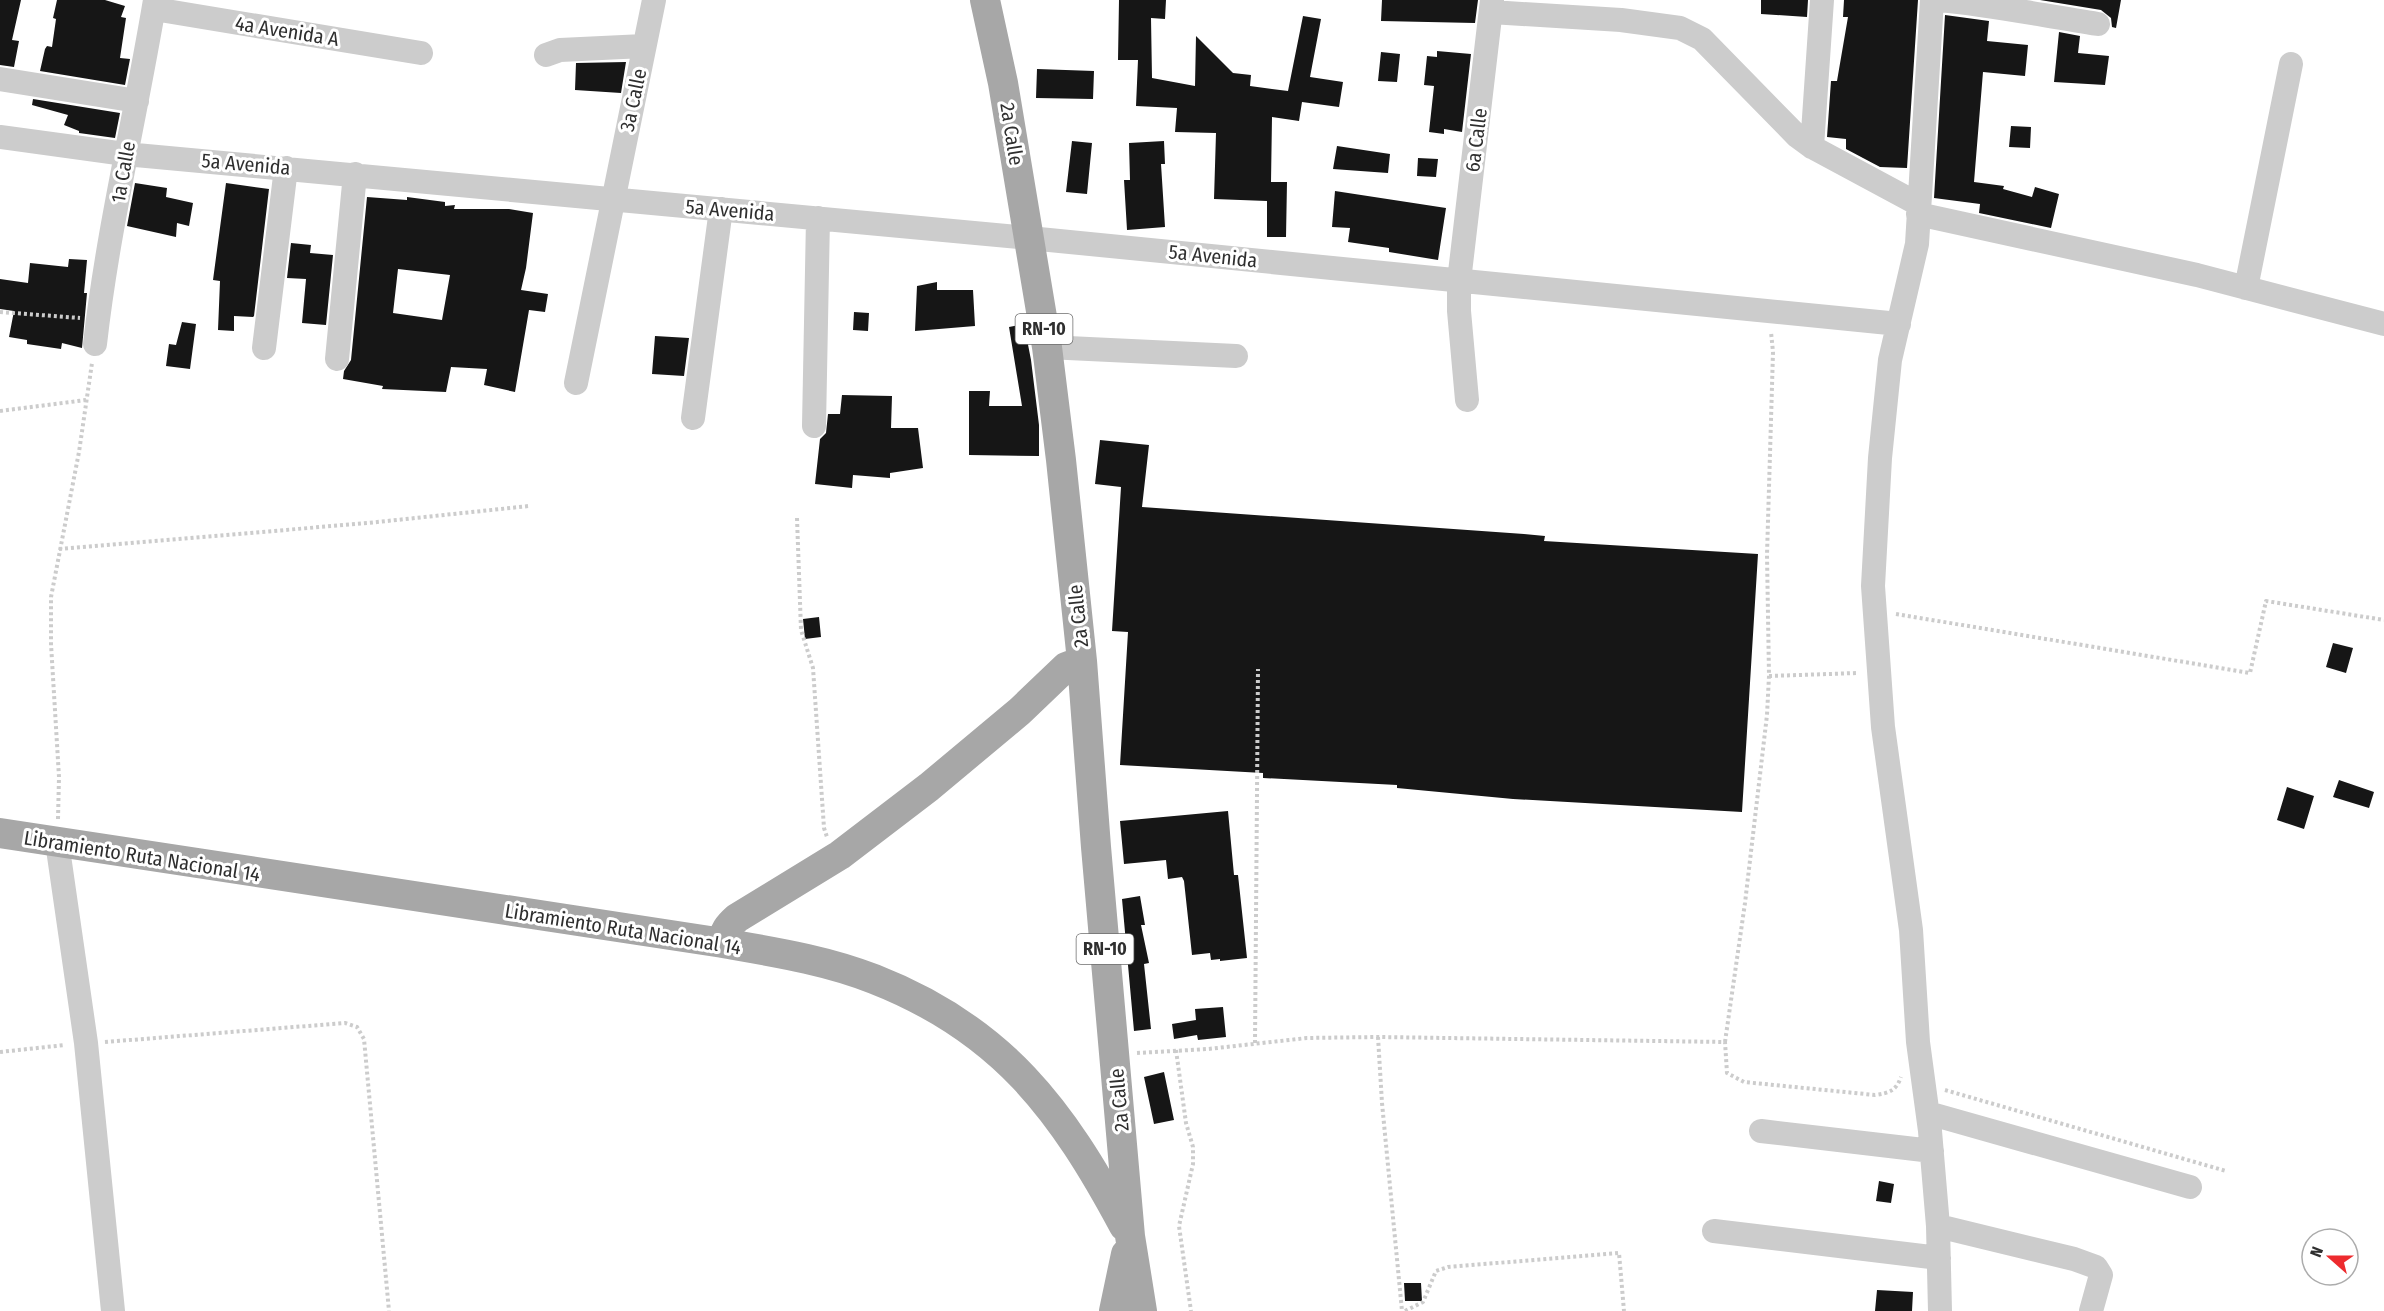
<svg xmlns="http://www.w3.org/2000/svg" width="2384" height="1311" viewBox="0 0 2384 1311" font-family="'Fira Sans Condensed',sans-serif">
<rect width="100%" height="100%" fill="#fff"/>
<path fill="#161616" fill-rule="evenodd" d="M0,0H21L12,40L19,41L14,67L0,65Z
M57,0H105L125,6L121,17L126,18L120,58L130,59L125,85L40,71L45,49L47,46L52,47L56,19L53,18Z
M1119,0H1166L1165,19L1151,18L1152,78L1195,86L1196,36L1233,73L1251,75L1250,86L1288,91L1303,16L1321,19L1310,77L1343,82L1339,107L1302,102L1299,121L1272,117L1271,182H1287L1286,237H1267V201L1214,199L1216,133L1175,132L1177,108L1136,106L1138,60H1118Z
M1382,0H1478L1475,23L1381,21Z
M1761,0H1808L1807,17L1761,14Z
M1844,0H1918L1907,168L1880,167L1846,149V139L1827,137L1831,81H1837L1848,17H1843Z
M2040,0H2121L2116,28L2112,27L2111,18L2101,10Z
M1945,15L1989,21L1987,41L2028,45L2025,76L1983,72L1974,182L2004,186L2003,189L2032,197L2035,187L2059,194L2051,228L1979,213L1980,204L1934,198Z
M2059,32L2080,36L2078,53L2109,56L2105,85L2054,82Z
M1437,51L1471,54L1462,132L1444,129V134L1429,132L1434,86L1424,85L1427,56L1437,57Z
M1381,52L1400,54L1397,82L1378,81Z
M626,62L621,93L575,90L576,63Z
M1037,69L1094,71L1093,99L1036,98Z
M33,99L120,113L115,138L79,133V131L64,125L68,115L32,105Z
M2011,126L2031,127L2030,148L2009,147Z
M1072,141L1092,143L1087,194L1066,192Z
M1164,141L1165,164H1161L1165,227L1127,230L1124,180H1130L1129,143Z
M1337,146L1390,154L1388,173L1333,169Z
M1418,158L1438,159L1436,177L1417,176Z
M135,183L167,188L166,197L193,203L189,226L177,223L176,237L127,226Z
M226,183L269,189L254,316L253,317L234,316V331L218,330L220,281L213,280Z
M1335,191L1446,208L1438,260L1389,252V248L1348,242L1350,228L1332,227Z
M367,197L407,200V197L445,202V206L455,205L454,209H509L533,213L526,268L521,290L548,294L545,312L529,310L515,392L484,385L487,369L451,367L446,392L382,389L383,386L343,379L344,371L351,360ZM398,269L450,275L442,320L393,313Z
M291,243L311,245L310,253L333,255L326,325L302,323L306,279L287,278Z
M69,259L87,260L84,293H87L82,348L62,343L61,349L27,344V340L9,337L14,311L0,309V279L28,283L30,263L68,267Z
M937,282V290H973L975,326L915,331L917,286Z
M854,312L869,313L868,331L853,330Z
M182,322L196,324L190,369L166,366L169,344L176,345Z
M1024,324L1031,360L1039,425V456L969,455V391H990L989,406H1022L1009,327Z
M655,336L689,338L684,376L652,374Z
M842,395L892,396L891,428H918L923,468L890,473V478L853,475L852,488L815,484L820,439L826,433L828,414H840Z
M1100,440L1149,445L1142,507L1524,534L1545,536L1544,541L1758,554L1742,812L1513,799L1397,788V785L1263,778V773L1120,765L1128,632L1112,631L1121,487L1095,484Z
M819,617L821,637L805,639L803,619Z
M2333,643L2353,648L2346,673L2326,667Z
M2339,780L2374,792L2369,808L2333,797Z
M2287,787L2314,796L2304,829L2277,820Z
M1228,811L1234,875H1238L1247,958L1220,961V959L1211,960L1210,953L1192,955L1184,881L1182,877L1168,879L1166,860L1124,864L1120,821Z
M1140,896L1145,925H1141L1149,963L1144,964L1151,1029L1134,1031L1122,899Z
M1223,1007L1226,1037L1198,1040L1197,1035L1174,1039L1172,1024L1196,1020L1195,1009Z
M1164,1072L1174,1120L1154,1124L1144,1077Z
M1879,1181L1894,1184L1891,1203L1876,1201Z
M1404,1283H1421L1422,1301H1405Z
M1877,1290L1913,1292L1912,1311H1875Z"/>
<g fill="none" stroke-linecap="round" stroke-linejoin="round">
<path stroke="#ccc" stroke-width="4" stroke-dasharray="3 3" stroke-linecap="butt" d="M0,312L80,318
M0,411L86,400
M797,518L801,630L813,668L824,828L827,837
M59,549L368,523L529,506
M1896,614L2250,673L2266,601L2384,620
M1769,676L1858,673
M58,819L59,777L51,644V597L79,452L92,363
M1378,1037L1382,1103L1402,1311
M105,1042L345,1023L357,1027L364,1039L389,1311
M1725,1042L1745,903L1767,715L1769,676L1767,555L1773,352L1771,332
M1255,1043L1258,669
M1176,1050L1186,1123L1193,1147V1164L1179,1226L1191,1311
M0,1052L65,1045
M1137,1053L1208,1049L1307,1038L1378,1037L1725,1042L1727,1073L1744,1082L1875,1095C1889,1093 1896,1091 1901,1077
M1945,1090L2226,1171
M1405,1311L1423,1302L1436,1271L1448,1267L1619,1253L1624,1311"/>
<path stroke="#ccc" stroke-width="24" d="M1932,0L1917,244L1890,360L1880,458L1873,586L1883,727L1911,930L1918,1042L1930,1131L1938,1226L1940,1311
M1940,0C1993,5 2045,16 2098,24
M154,9L421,53
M1491,12L1621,20L1680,28L1702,39L1797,136L1812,147L1918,204
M546,55L560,50L644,46
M0,79L137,101
M0,137L125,154L1029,238L1899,324
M1812,147L1822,0
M1918,214L2197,275L2384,324
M2246,288L2291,64
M95,344C108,228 136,115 155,0
M1047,347L1236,356
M264,348L286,168
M337,359L355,174
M576,383L654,0
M1467,400L1459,311V281L1492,0
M693,418L721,209
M814,426L818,218
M57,842L86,1043L113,1311
M1928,1113L2190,1187
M1761,1131L1932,1151
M1938,1226L2074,1259L2096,1267L2101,1275L2091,1311
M1714,1231L1939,1258"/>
<path stroke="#a7a7a7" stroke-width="30" d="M985,0L1003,83L1047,347L1061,460L1082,661L1096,847L1130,1236L1142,1311
M0,833L723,943C774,952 826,960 874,979C1002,1029 1062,1110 1124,1226
M723,943C724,931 728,926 737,918L840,855L929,787L1020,711L1066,667L1082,661
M1114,1311L1126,1254"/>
</g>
<g text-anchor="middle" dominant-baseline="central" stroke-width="6" stroke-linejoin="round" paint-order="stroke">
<g fill="#fff" stroke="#6d6d6d" stroke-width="1.5">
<rect x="1015.5" y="314" width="57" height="30" rx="4.5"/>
<rect x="1076.5" y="934" width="57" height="30" rx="4.5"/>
</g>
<g font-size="18" font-weight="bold" fill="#2f2f2f">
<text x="1044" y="329">RN-10</text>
<text x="1105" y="949">RN-10</text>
</g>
<g font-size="20" fill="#2f2f2f" stroke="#fff">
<text transform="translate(287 31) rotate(9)">4a Avenida A</text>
<text transform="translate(633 100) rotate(-78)">3a Calle</text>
<text transform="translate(1012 134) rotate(81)">2a Calle</text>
<text transform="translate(1476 140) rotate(-83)">6a Calle</text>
<text transform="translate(246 164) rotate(5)">5a Avenida</text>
<text transform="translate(123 172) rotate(-80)">1a Calle</text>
<text transform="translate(730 210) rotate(5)">5a Avenida</text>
<text transform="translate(1213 256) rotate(6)">5a Avenida</text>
<text transform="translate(1078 616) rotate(-96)">2a Calle</text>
<text transform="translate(142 856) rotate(9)">Libramiento Ruta Nacional 14</text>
<text transform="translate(623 929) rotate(9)">Libramiento Ruta Nacional 14</text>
<text transform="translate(1119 1100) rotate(-95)">2a Calle</text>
</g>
</g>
<g transform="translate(2330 1257) rotate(291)"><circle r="28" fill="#ffffff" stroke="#acacac" stroke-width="1.5"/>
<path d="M0-4.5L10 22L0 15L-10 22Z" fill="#ed2b2e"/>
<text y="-9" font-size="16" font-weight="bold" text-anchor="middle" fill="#2f2f2f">N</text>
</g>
</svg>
